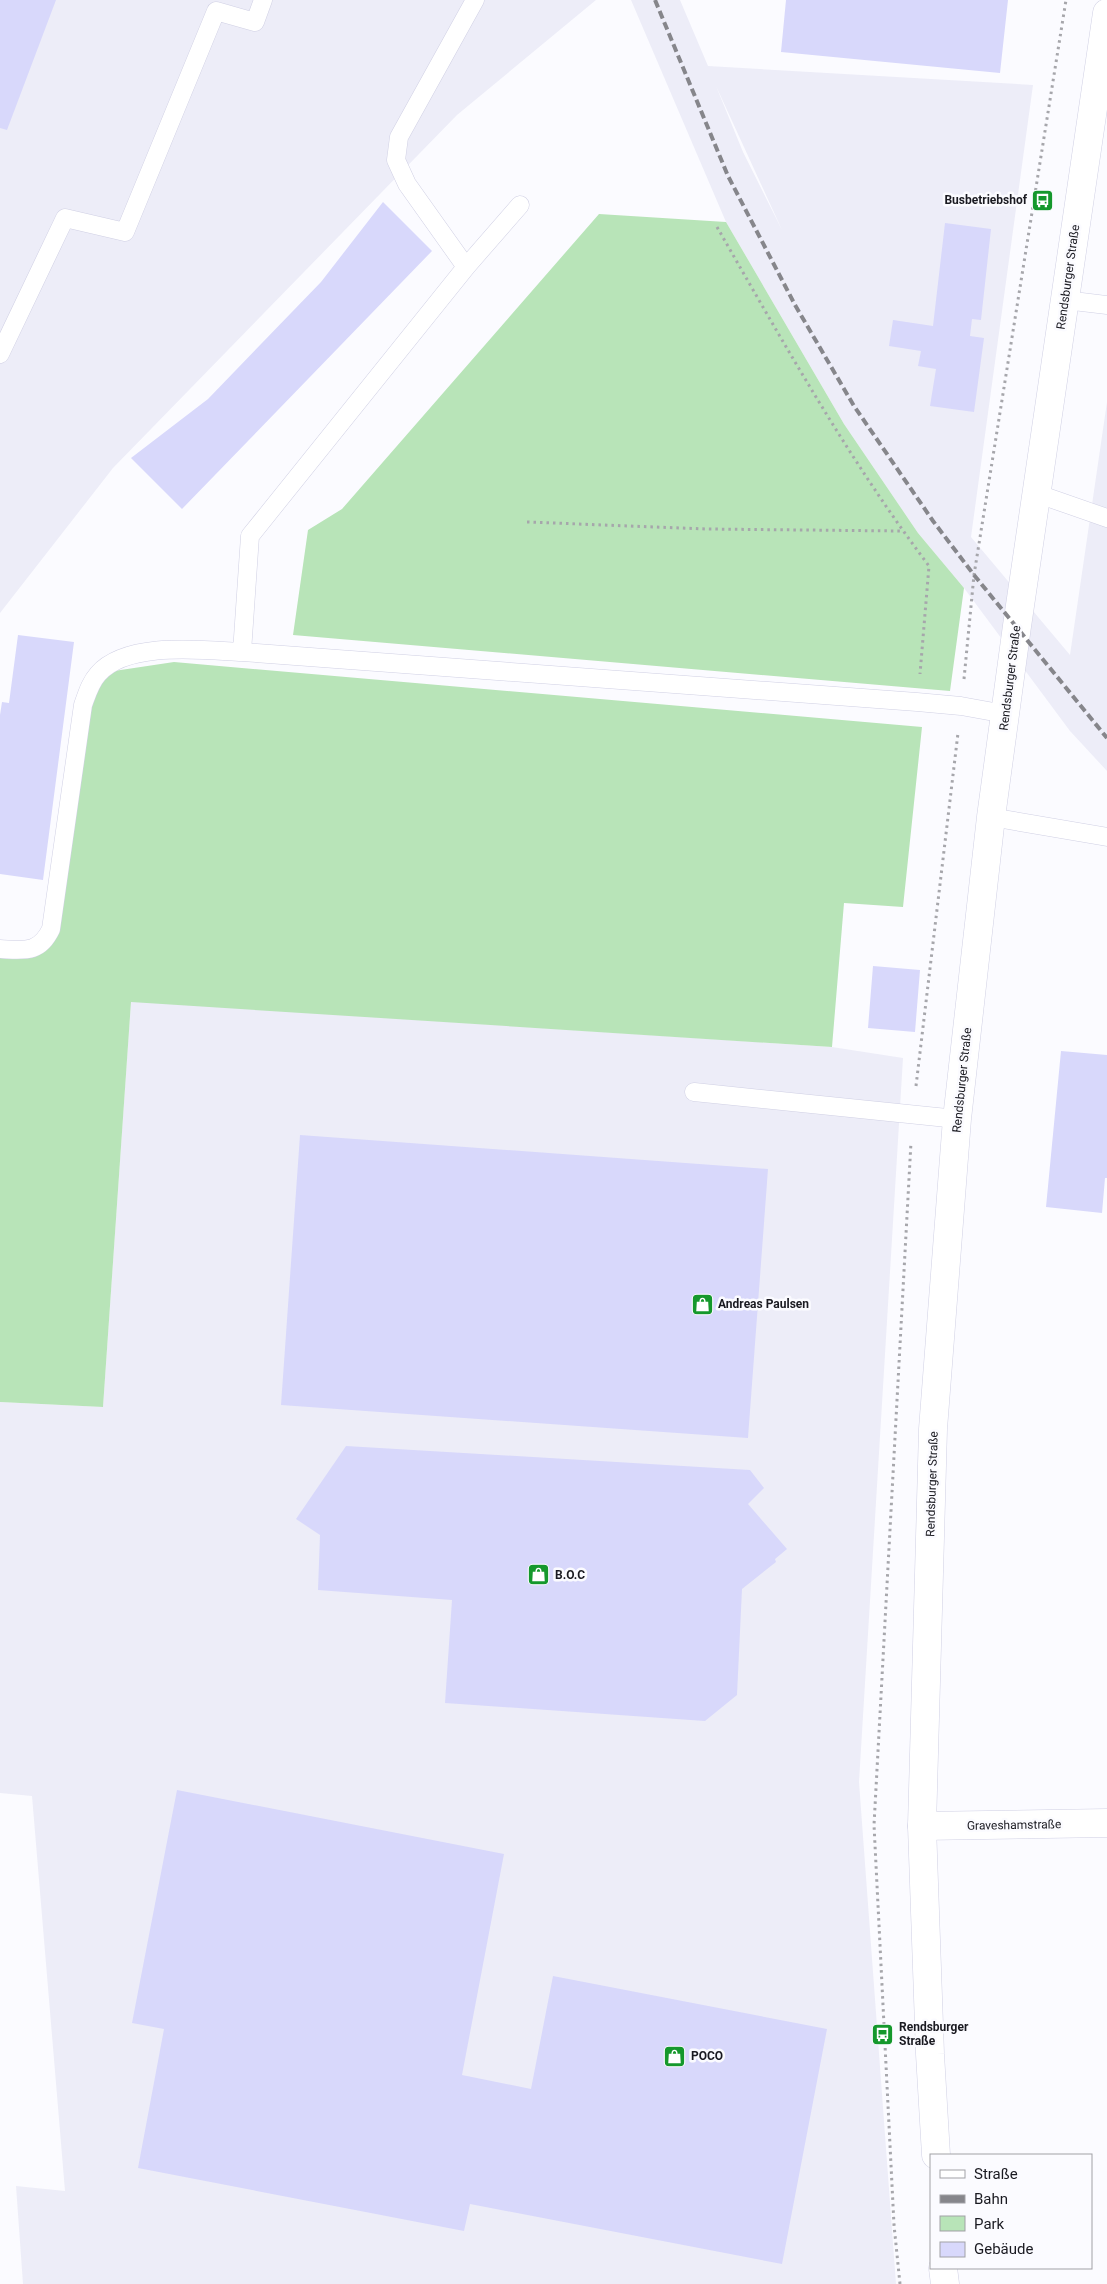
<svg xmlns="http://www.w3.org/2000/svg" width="1107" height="2284" viewBox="0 0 1107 2284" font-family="Roboto,sans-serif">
<rect width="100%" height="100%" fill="#fbfbff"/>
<path fill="#ededf8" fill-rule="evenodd" d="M0,0H596L457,115L113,468L0,613Z
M631,0H680L708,66L1033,85L971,537L1070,655L1107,402V771L1070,731L964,588L918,533L844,424L726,222ZM716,86L782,230L743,152Z
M131,1001L832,1047L903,1058L859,1782L896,2284H23L16,2186L65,2191L32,1796L0,1793V1402L103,1407Z"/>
<path fill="#b8e4b8" d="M599,214L726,222L844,424L918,533L964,588L950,691L293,635L308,530L342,509Z
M174,662L922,727L903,907L844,903L832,1047L131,1002L103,1407L0,1402V954L41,949L93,691L114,671Z"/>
<path fill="#d8d8fb" d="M0,0H56L7,130L0,128Z
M786,0H1008L1000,73L781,52Z
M383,202L432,251L182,509L131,458L208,399L321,282Z
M945,223L991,229L981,320L972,319L970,336L984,338L974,412L930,406L936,369L918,366L921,351L889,346L893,320L933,326Z
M18,635L74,642L43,880L0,874V715L2,702L9,703Z
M873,966L920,970L915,1032L868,1028Z
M1061,1051L1107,1055V1178H1105L1102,1213L1046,1207Z
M300,1135L768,1169L748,1438L281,1405Z
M346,1446L750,1470L764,1488L748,1504L787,1549L775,1559L776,1562L742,1589L737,1695L705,1721L445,1703L452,1600L318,1590L320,1535L296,1519Z
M177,1790L504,1854L462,2075L531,2089L553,1976L827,2029L782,2264L470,2204L464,2231L138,2168L164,2029L132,2023Z"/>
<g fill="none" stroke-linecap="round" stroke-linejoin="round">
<defs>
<path id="service" d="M466,267L407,184L396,160L399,137L475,0
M1065,300L1107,305
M0,354L65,218L125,232L216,11L255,22L263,0
M1038,494L1107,518
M242,652L250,536L466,267L520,205
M991,817L1107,837
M0,949C24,950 39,954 51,929L83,705C87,694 90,683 98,674C127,641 202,650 242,652L917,702L961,706L1005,714
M694,1092L957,1119"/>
<path id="minor" d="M922,1826L1107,1823"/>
<path id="tertiary" d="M936,2155L930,2054L922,1826L933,1429L957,1119L991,817L1017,626L1107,13
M943,2268L945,2284"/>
</defs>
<use href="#service" stroke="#d0d0e4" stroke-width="19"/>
<use href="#minor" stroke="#d0d0e4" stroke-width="29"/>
<use href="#tertiary" stroke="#d0d0e4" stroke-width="29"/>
<path stroke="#a6a6ab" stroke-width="3" stroke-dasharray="2.5 4" stroke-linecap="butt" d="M717,227C783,342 849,460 929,566L920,674
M527,522L706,529L901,531
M964,679L974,575L1066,0
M916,1086L958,733
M900,2284L894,2225L874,1825L911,1142"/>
<use href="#service" stroke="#fff" stroke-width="18"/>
<use href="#minor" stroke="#fff" stroke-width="28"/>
<use href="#tertiary" stroke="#fff" stroke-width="28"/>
<path stroke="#86868b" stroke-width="4" stroke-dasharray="8 4" stroke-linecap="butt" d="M655,0L728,176L795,305L854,406L933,521L974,575L1107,738"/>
</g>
<defs>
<symbol id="bus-square" viewBox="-11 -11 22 22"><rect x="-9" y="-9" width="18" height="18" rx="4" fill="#15982c" stroke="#fbfbff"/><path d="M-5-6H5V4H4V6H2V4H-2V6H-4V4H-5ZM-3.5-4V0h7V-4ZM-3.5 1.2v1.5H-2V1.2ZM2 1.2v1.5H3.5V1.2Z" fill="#fff"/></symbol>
<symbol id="shop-square" viewBox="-11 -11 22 22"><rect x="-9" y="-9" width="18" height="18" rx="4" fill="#15982c" stroke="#fbfbff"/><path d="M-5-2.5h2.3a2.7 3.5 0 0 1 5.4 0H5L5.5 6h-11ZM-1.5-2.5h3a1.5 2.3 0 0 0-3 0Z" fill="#fff"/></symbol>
</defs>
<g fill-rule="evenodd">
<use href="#bus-square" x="1030" y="188" width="25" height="25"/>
<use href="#shop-square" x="690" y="1292" width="25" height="25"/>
<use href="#shop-square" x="526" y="1562" width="25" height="25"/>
<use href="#bus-square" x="870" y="2022" width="25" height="25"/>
<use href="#shop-square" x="662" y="2044" width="25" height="25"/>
</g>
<g text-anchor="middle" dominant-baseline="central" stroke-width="5" stroke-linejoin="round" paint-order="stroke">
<g font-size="12" font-weight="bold" fill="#1a1a21" stroke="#fbfbff" text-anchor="start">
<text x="1027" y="200" text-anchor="end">Busbetriebshof</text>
<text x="718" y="1304">Andreas Paulsen</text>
<text x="555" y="1575">B.O.C</text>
<text x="899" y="2027">Rendsburger<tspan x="899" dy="14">Straße</tspan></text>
<text x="691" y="2056">POCO</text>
</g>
<g font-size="12" fill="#1a1a21" stroke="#fbfbff">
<text transform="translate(1068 277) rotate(-82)">Rendsburger Straße</text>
<text transform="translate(1010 678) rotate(-83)">Rendsburger Straße</text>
<text transform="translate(962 1080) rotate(-84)">Rendsburger Straße</text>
<text transform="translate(932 1484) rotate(-88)">Rendsburger Straße</text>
<text transform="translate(1014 1825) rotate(-1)">Graveshamstraße</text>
</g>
</g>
<rect x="930" y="2154" width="162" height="115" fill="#fbfbff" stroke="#a1a1a6"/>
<rect x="940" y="2170" width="25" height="8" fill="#ffffff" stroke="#a1a1a6"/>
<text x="974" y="2179" font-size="15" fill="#1a1a21">Straße</text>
<rect x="940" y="2195" width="25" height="8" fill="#86868b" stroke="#a1a1a6"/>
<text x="974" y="2204" font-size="15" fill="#1a1a21">Bahn</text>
<rect x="940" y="2216" width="25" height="15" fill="#b8e4b8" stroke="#a1a1a6"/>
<text x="974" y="2229" font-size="15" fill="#1a1a21">Park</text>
<rect x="940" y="2242" width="25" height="15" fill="#d8d8fb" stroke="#a1a1a6"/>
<text x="974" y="2254" font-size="15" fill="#1a1a21">Gebäude</text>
</svg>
